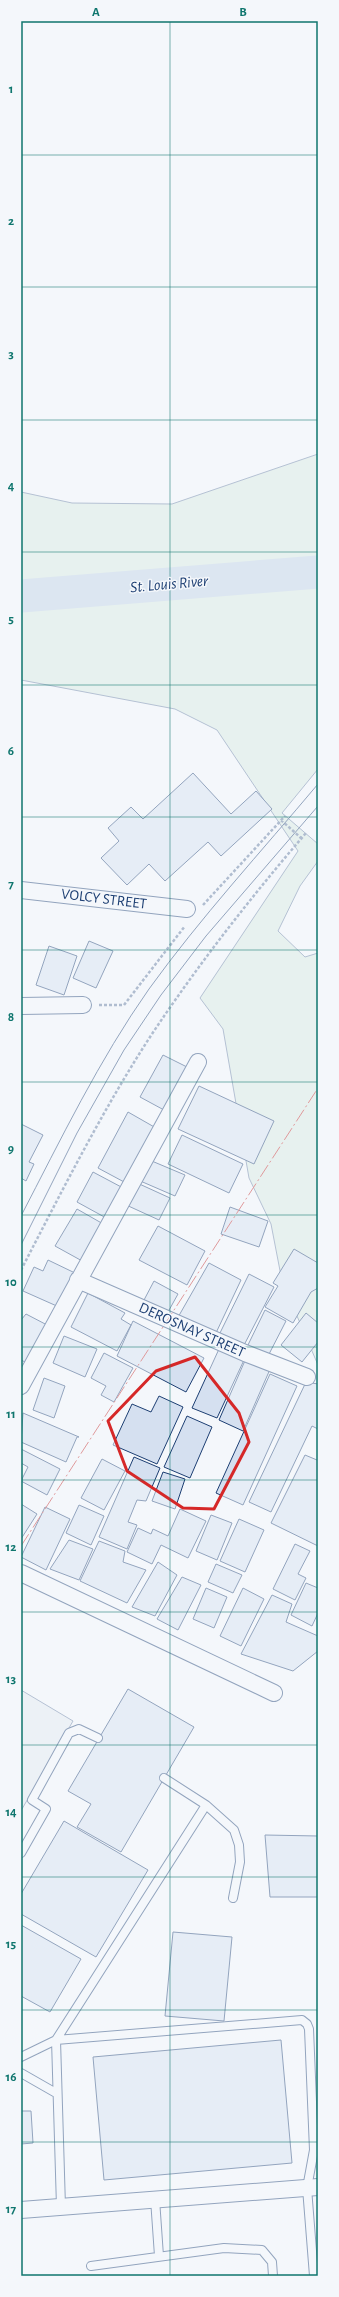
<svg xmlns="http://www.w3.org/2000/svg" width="339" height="2297" viewBox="0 0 339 2297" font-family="'Alegreya Sans',sans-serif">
<rect width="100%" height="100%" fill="#f4f7fb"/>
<path fill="#d7e8df" stroke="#687fa3" d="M318,454V769L282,813L318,844V861L300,886L278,931L305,957L318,953V1365L282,1281L271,1224L249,1178L223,1029L200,998L298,851L217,730L175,709L21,680V492L72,503L172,504Z"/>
<path fill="#e3e8f0" stroke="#687fa3" d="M21,1690L73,1721L22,1809H21Z"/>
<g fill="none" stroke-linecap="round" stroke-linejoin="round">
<path stroke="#bed0e5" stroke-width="33" d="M21,596L318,572"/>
</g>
<path fill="#d5e0f0" stroke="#1d3f73" d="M193,773L231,814L256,791L272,809L221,856L208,842L165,881L149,864L127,885L101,858L119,841L108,828L131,807L143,819Z
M89,941L113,951L96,988L73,978Z
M49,946L77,956L64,995L36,985Z
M163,1055L187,1067L164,1110L140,1097Z
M199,1086L274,1121L254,1164L178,1129Z
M128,1112L156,1128L126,1183L98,1168Z
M21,1124L43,1135L29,1162L34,1164L26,1181L21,1178Z
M182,1135L243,1164L229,1193L168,1164Z
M147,1159L185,1175L175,1196L138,1180Z
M93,1172L125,1189L108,1219L77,1202Z
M135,1182L170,1198L159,1220L124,1204Z
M230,1207L268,1221L259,1247L221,1234Z
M77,1209L105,1225L84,1262L55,1246Z
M158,1226L205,1251L187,1285L139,1260Z
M294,1249L318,1263V1288L311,1292L293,1323L265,1307L278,1286L273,1283Z
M48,1260L75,1273L59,1307L23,1291L34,1267L43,1271Z
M209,1263L241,1280L215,1335L177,1319Z
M249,1274L274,1287L242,1349L218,1337Z
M154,1281L178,1294L168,1312L144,1300Z
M88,1293L125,1313L121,1319L131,1325L117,1351L71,1327Z
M265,1310L286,1321L267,1358L247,1347Z
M306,1313L318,1323V1342L302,1362L281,1345Z
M26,1314L49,1326L29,1364L21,1360V1320Z
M133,1321L204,1358L186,1392L117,1356Z
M64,1336L97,1349L85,1377L53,1363Z
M219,1349L244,1360L217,1418L192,1408Z
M104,1353L133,1368L114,1402L101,1395L106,1386L91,1378Z
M247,1356L271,1367L243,1431L219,1420Z
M270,1374L297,1386L243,1505L216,1493Z
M44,1378L65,1386L54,1418L33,1410Z
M306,1382L318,1384V1429L312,1426L271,1512L249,1502Z
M159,1396L183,1407L157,1464L113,1445L132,1404L151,1412Z
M23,1413L79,1437H77L66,1462L21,1442Z
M187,1416L212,1427L190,1478L164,1467Z
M21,1449L60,1469L47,1495L21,1481L28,1467L21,1463Z
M305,1455L317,1460L318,1459V1546L271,1523Z
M134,1457L160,1468L146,1501L137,1500L128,1522L137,1525L127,1549L99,1537Z
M102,1459L125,1471L104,1510L81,1498Z
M163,1472L185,1479L175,1509L152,1501Z
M21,1504L37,1514L21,1539Z
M79,1505L104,1516L91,1545L66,1533Z
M45,1507L70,1519L46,1570L21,1557Z
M180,1509L206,1521L188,1558L161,1545L152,1564L127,1552L138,1528L151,1534L153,1529L168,1536Z
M211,1515L232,1523L217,1560L196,1551Z
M239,1519L264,1530L245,1572L220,1561Z
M69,1540L93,1549L79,1580L50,1569Z
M99,1541L125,1551L123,1562L146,1570L127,1603L80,1581Z
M295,1544L310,1551L298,1574L306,1578L295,1600L273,1589Z
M158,1562L177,1575L155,1616L132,1607Z
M216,1564L242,1575L233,1593L208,1582Z
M182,1577L201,1585L178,1630L157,1619Z
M306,1583L318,1588V1613L312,1626L291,1615Z
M206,1588L227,1597L214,1628L193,1619Z
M243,1588L264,1599L241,1646L220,1636Z
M272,1595L292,1604L286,1622L318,1636V1651L293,1671L241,1654Z
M128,1689L194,1727L121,1852L77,1827L91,1804L68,1791Z
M64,1821L148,1870L96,1957L21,1914V1894Z
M265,1835L318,1836V1897H270Z
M21,1925L81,1959L50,2012L21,1996Z
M173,1932L232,1937L224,2021L165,2016Z
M281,2040L292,2163L104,2180L93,2057Z
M21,2111H31L33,2143L21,2144Z"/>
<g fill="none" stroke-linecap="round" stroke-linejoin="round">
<defs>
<path id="service" d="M164,1778L206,1805L234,1830L239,1845L240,1862L233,1898
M21,1853L46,1809L32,1800L69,1733L79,1729L98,1738
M21,2057L56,2040L302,2020L307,2024L309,2029L314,2150L307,2188L314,2276
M21,2073L56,2093
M155,2199L159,2256
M61,2207L56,2040L206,1805
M91,2266L224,2248L262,2250L272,2262L273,2276"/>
<path id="minor" d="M21,890L187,909
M21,1006L83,1005
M78,1280L245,1353L307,1377
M21,1386L198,1062
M21,1573L274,1693
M21,2210L318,2187"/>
</defs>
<use href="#service" stroke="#1d3f73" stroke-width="10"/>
<use href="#minor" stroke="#1d3f73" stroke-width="18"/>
<path stroke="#5e769c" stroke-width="2.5" stroke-dasharray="3 2" stroke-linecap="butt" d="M281,820L301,838
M203,905L285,816
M99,1005H124L185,926
M21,1270C62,1191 102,1111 150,1037C197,966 251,897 306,833"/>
<use href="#service" stroke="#f4f7fb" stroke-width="8"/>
<use href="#minor" stroke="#f4f7fb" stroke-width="16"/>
<path stroke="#1d3f73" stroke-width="1" d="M21,1216C61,1139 99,1060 149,989C201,917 261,852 318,784
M21,1245L77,1133L124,1050L161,995L206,936L318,806"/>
<path stroke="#c62828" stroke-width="1" stroke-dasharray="14 3 2 3" stroke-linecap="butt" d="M21,1546L318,1088"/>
</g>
<path d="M0 0H339V2297H0ZM195,1357L239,1413L249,1442L214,1509L183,1508L127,1471L108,1421L156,1371Z" fill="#f4f7fb" fill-opacity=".55" fill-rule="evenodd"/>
<path fill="none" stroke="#d62828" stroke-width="3" stroke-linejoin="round" d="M195,1357L239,1413L249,1442L214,1509L183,1508L127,1471L108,1421L156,1371Z"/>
<path fill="none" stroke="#0f766e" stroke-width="1" stroke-opacity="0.55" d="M170,21V2276M21,155H318M21,287H318M21,420H318M21,552H318M21,685H318M21,817H318M21,950H318M21,1082H318M21,1215H318M21,1347H318M21,1480H318M21,1612H318M21,1745H318M21,1877H318M21,2010H318M21,2142H318"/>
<g text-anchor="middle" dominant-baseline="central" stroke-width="3" stroke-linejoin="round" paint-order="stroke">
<g font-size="15" fill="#1d3f73" stroke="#f4f7fb">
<text transform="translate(104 899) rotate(7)">VOLCY STREET</text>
<text transform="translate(192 1330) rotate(24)">DEROSNAY STREET</text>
</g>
<g font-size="16" font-style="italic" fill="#1d3f73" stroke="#f4f7fb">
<text transform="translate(169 584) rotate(-5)">St. Louis River</text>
</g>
</g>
<rect width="339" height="2297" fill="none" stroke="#f4f7fb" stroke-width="44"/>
<rect x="22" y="22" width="295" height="2253" fill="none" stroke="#0f766e" stroke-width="1.5"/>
<g font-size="13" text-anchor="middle" font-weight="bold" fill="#0f766e">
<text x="96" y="16">A</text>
<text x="243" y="16">B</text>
<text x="11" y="93">1</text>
<text x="11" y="225">2</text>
<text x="11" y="358">3</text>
<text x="11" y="490">4</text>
<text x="11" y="623">5</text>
<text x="11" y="755">6</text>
<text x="11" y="888">7</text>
<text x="11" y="1021">8</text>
<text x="11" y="1153">9</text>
<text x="11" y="1286">10</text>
<text x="11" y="1418">11</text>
<text x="11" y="1551">12</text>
<text x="11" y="1683">13</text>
<text x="11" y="1816">14</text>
<text x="11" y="1948">15</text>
<text x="11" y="2081">16</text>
<text x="11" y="2213">17</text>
</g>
</svg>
